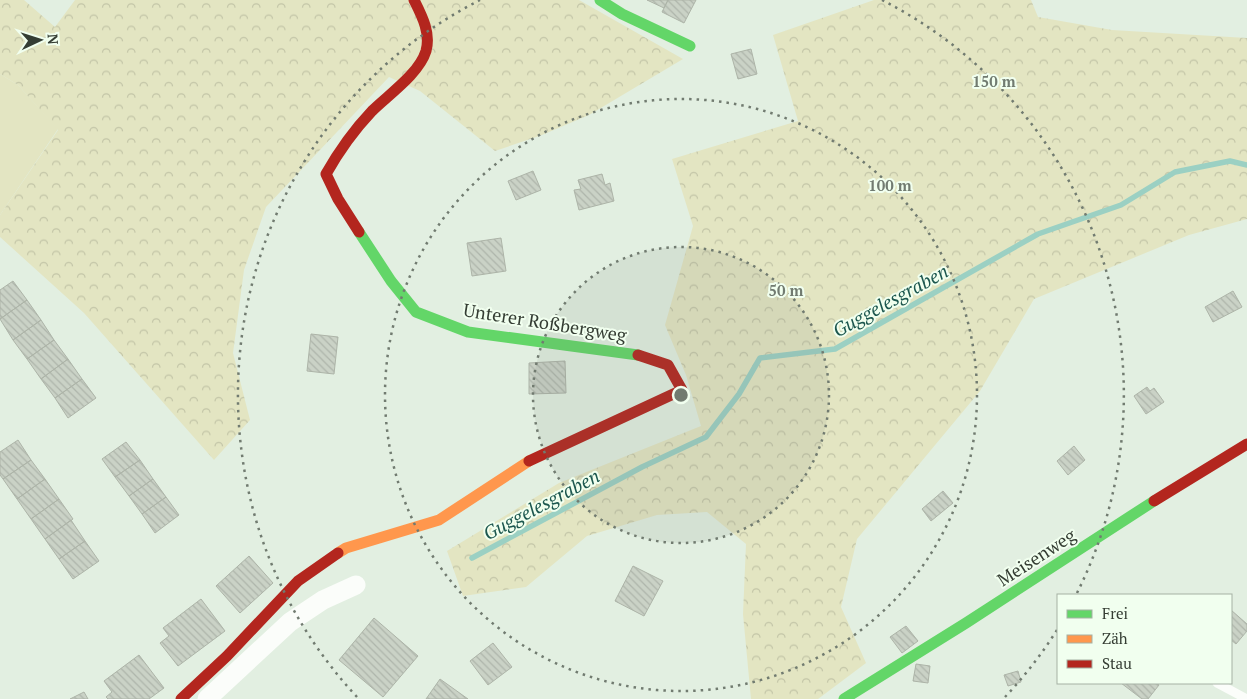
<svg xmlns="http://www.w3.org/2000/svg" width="1247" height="699" viewBox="0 0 1247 699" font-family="'PT Serif',serif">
<defs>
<pattern id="forest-crowns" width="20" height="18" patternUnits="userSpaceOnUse" patternTransform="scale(1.25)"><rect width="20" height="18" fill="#e3e5c2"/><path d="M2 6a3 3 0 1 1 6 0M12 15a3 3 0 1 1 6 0" fill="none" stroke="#c3c5a7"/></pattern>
<pattern id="building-back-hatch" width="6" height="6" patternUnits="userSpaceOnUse" patternTransform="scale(1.25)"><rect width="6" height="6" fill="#cad2c6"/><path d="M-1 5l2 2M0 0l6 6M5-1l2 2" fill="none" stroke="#aeb5ab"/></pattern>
</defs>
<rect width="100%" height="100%" fill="#e2efe1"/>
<path fill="#e3e5c2" d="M0,74L18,85L58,129L0,215Z"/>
<path fill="url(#forest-crowns)" d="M0,0H24L55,27L75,0H579L683,59L589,115L542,135L495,151L420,91L389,77L266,207L244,270L233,353L250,420L214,460L84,313L0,237V215L58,130L18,85L0,74Z
M874,0H1031L1038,17L1112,30L1247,38V219L1189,235L1034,299L980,391L857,539L841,607L866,663L818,699H751L743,614L746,544L707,512L657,515L587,536L526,587L463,596L447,551L559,483L701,426L686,375L665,325L693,226L672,159L798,121L773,35Z"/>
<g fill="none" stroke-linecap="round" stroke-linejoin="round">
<path stroke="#9bd0c3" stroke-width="5.5" d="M472,558L642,467L706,437L739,394L760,358L835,349L1038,234L1121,205L1175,172L1230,161L1247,165"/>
</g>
<path fill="url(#building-back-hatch)" stroke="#adb4a8" d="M647,0H668L664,8Z
M668,0H696L684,23L662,12Z
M751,49L757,74L738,79L731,54Z
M533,171L541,190L516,200L508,181Z
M602,174L605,185L610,183L614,201L579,210L574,190L581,189L578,180Z
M501,238L506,271L472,276L467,243Z
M13,281L27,300L0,319V290Z
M1233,291L1242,307L1213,322L1205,307Z
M27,300L41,320L13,340L0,319Z
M41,320L54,340L27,359L13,340Z
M311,334L338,337L334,374L307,371Z
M54,340L68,359L41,379L27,359Z
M68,359L82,379L55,398L41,379Z
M565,361L566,393L529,394V363Z
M82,379L96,398L68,418L55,398Z
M1147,387L1150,391L1154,388L1164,402L1146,414L1134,396Z
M18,440L31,460L3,479L0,475V452Z
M126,442L140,460L115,477L102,459Z
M1074,446L1085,460L1068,475L1057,461Z
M31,460L45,479L17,499L3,479Z
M140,460L153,479L129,496L115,477Z
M45,479L59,499L31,519L17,499Z
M153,479L166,497L142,514L129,496Z
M943,491L953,503L931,521L922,509Z
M166,497L179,515L155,533L142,514Z
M59,499L73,519L45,539L31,519Z
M71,520L85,541L59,559L45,539Z
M85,541L99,561L73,579L59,559Z
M249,556L273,583L240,613L216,586Z
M633,566L663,581L644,616L615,601Z
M201,599L225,631L178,666L160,643L169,636L163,628Z
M1231,610L1247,624V631L1236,644L1231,640Z
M374,618L418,656L383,697L339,660Z
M906,626L918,641L902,653L890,637Z
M493,643L512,667L488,685L470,661Z
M139,655L164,688L149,699H108L106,697L112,692L104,681Z
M916,664L930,666L928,683L913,681Z
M1018,671L1021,682L1008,686L1004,675Z
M440,679L468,699H426Z
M1121,683H1156L1159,685L1148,699H1142Z
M84,692L88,699H70Z"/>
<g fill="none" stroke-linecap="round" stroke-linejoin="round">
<path stroke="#fbfdfa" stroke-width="9" d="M1217,683L1247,699"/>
<path stroke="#fbfdfa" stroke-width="19" d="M207,699L290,622L323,600L356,585"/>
<path stroke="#63d668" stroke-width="11" d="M600,0L622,14L690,46
M359,232L391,281L416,312L468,332L638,355
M844,699L966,623L1154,501"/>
<path stroke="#ff974d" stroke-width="11" d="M338,553L346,548L439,520L529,461"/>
<path stroke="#b3261e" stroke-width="11" d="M359,232L338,199L326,174C339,151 354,130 372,111C388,95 419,74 426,51C431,33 422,16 414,0
M529,461L682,390L668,365L638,355
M1154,501L1247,444
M181,699L227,656L298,581L338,553"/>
</g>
<circle cx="681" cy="395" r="148" fill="#717b70" fill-opacity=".12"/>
<g fill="none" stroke="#717b70" stroke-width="2.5" stroke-dasharray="2.5 5">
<circle cx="681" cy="395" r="148"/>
<circle cx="681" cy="395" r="296"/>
<path d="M1057 630A443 443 0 0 1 1005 697M357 697A443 443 0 0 1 480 0M882 0A443 443 0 0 1 1077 593"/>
</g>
<g text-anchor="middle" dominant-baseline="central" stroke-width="4" stroke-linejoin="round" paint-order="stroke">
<g font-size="18" fill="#343d33" stroke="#f1ffef">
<text transform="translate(545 322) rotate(9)">Unterer Roßbergweg</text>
<text transform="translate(1036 557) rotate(-33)">Meisenweg</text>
</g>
<g font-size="19" font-style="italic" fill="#1c574e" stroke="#f1ffef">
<text transform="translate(890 300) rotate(-29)">Guggelesgraben</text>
<text transform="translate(541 504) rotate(-28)">Guggelesgraben</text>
</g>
</g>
<circle cx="681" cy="395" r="8" fill="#717b70" stroke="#f1ffef" stroke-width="2.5"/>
<g font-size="15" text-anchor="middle" font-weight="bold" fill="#717b70" stroke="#f1ffef" stroke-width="4" stroke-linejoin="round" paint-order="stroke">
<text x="994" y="87">150 m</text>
<text x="890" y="191">100 m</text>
<text x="786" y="296">50 m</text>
</g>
<rect x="1057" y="594" width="175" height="90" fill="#f1ffef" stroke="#a5b1a4"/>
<rect x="1067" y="610" width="25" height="8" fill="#63d668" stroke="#a5b1a4"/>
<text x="1102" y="619" font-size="15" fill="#343d33">Frei</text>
<rect x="1067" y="635" width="25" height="8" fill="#ff974d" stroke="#a5b1a4"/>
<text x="1102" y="644" font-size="15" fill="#343d33">Zäh</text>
<rect x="1067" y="660" width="25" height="8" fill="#b3261e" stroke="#a5b1a4"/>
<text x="1102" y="669" font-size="15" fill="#343d33">Stau</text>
<g transform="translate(40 40) rotate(86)" stroke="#f1ffef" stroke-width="4" paint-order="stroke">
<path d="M0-4L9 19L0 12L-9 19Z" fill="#343d33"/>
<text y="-8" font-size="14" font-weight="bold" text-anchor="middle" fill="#343d33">N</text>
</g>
</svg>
